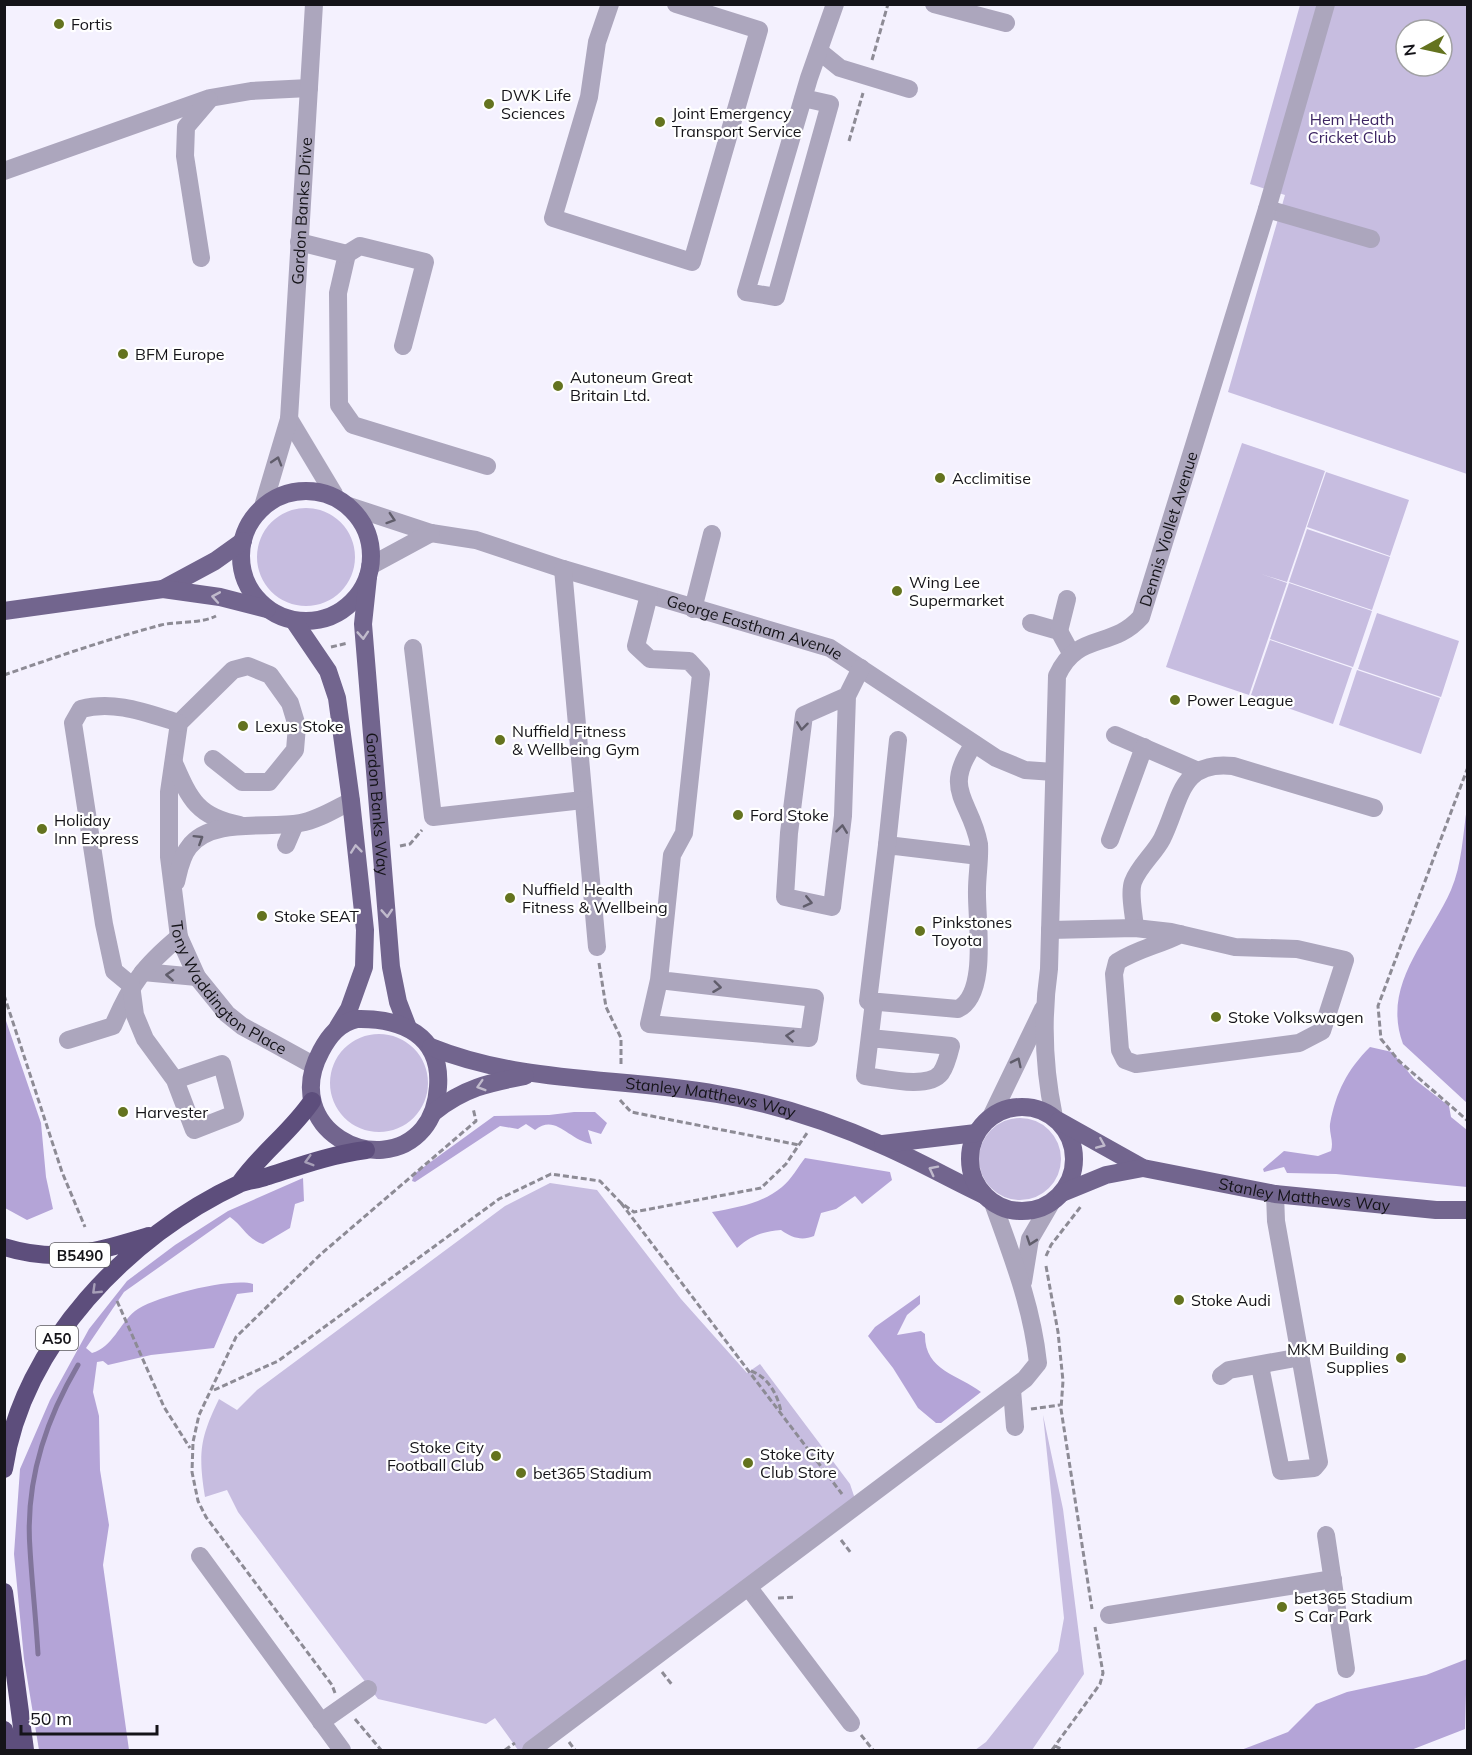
<svg xmlns="http://www.w3.org/2000/svg" width="1472" height="1755" viewBox="0 0 1472 1755" font-family="Mulish,sans-serif">
<rect width="100%" height="100%" fill="#f4f1fe"/>
<path fill="#c7bde0" fill-rule="evenodd" d="M1300,5H1467V474L1228,392L1285,195L1250,184ZM1406,30H1442V66H1406Z
M1242,443L1325,471L1287,582L1261,574L1287,583L1249,695L1166,667Z
M1326,472L1409,500L1390,556L1307,527Z
M257 557a49 49 0 1 1 98 0a49 49 0 1 1-98 0Z
M1307,529L1390,557L1372,610L1289,582Z
M1289,583L1372,611L1353,667L1270,639Z
M1377,613L1459,641L1441,697L1358,669Z
M1270,640L1352,668L1333,724L1251,695Z
M1357,670L1440,698L1421,754L1339,725Z
M330 1083a49 49 0 1 1 98 0a49 49 0 1 1-98 0Z
M979 1159a41 41 0 1 1 82 0a41 41 0 1 1-82 0Z
M550,1183L597,1190L681,1299L747,1373L760,1364L850,1484L855,1499L524,1750H518L495,1718L486,1724L378,1699L238,1512L227,1490L205,1497C198,1453 200,1438 219,1399L237,1410L257,1390L505,1206Z
M1043,1415L1063,1509L1084,1674L1032,1750H975L986,1742L1058,1651L1064,1618Z"/>
<path fill="#b4a4d7" d="M1467,807L1468,1103H1467L1403,1044C1381,985 1429,940 1451,890C1462,865 1463,833 1467,807Z
M4,1015L41,1123L46,1177L53,1209L27,1220L5,1208Z
M1370,1047L1392,1052L1414,1079L1449,1106L1451,1117L1467,1130V1187L1336,1174L1287,1173L1284,1167L1264,1172L1263,1169L1284,1151L1318,1156L1331,1151C1334,1141 1329,1134 1330,1124C1336,1092 1347,1070 1370,1047Z
M574,1112H595L607,1123L601,1134L588,1130L592,1144C568,1140 556,1113 535,1130L526,1124L518,1129L500,1126L415,1182L412,1181L414,1174L494,1116L549,1115Z
M805,1158L890,1172L892,1180L862,1204L855,1196L836,1209L821,1213L814,1236C802,1241 792,1238 781,1230C762,1232 752,1235 737,1248L712,1212C736,1208 763,1203 782,1187C791,1180 798,1167 805,1158Z
M303,1178L304,1201L295,1204L290,1228L263,1244C247,1239 243,1226 230,1217L124,1292L86,1348L92,1353C113,1347 119,1324 135,1311C153,1297 231,1277 253,1284V1292L237,1294L214,1348L151,1355L108,1365L103,1361L97,1362L93,1392L99,1416L100,1470L109,1525L103,1565L129,1750H39L24,1659L14,1554L20,1469L50,1400L89,1329L127,1281L175,1245L228,1211Z
M920,1295V1304L907,1315L897,1335L921,1331L925,1334C924,1371 959,1375 981,1392L941,1423H936L918,1408L893,1368L868,1336L875,1327Z
M1467,1659L1465,1729L1411,1750H1241L1288,1732L1316,1704L1347,1692L1426,1675Z"/>
<g fill="none" stroke-linecap="round" stroke-linejoin="round">
<path stroke="#81759b" stroke-width="5" d="M38,1654C36,1619 32,1584 30,1549C25,1483 45,1421 78,1365"/>
<path stroke="#8d8b95" stroke-width="3" stroke-dasharray="6 3" stroke-linecap="butt" d="M872,60L888,4
M849,141L863,93
M331,647L348,643
M4,675C56,657 108,639 161,625C178,621 200,624 216,616
M1468,767L1378,1006L1381,1039L1399,1061L1468,1121
M400,846L410,844L422,830
M599,963L606,1007L621,1038V1067
M4,995L62,1172L85,1227
M620,1100L631,1112L799,1145
M621,1203L842,1494
M1046,1256L1051,1245L1082,1205
M1046,1266L1058,1332L1063,1381L1061,1409L1092,1609
M117,1301L164,1407L190,1448
M751,1371C768,1377 778,1395 781,1412
M214,1390L278,1361L499,1199L551,1174L600,1181L621,1203L634,1212L761,1188L786,1164L807,1133
M1031,1409L1060,1405
M841,1540L851,1553
M778,1598L796,1597
M662,1672L673,1686
M335,1693L332,1685L206,1517L198,1501L192,1472L193,1442L199,1415L236,1337L321,1254L476,1121L473,1108
M355,1719L381,1750
M861,1735L873,1750
M569,1742L575,1750
M1055,1746L1063,1750
M505,1750L515,1743
M1052,1750L1100,1684L1103,1673L1095,1627"/>
<g stroke="#aca6bd" stroke-width="18">
<path d="M610,4L597,42L589,97L553,218L692,262L759,30L676,4"/>
<path d="M934,4L1006,23"/>
<path d="M819,51L840,68L909,89"/>
<path d="M803,98L830,104L776,297L746,292L809,78L835,4"/>
<path d="M4,171L210,98L251,91L309,88"/>
<path d="M1267,209L1371,239"/>
<path d="M299,242L347,254L338,293L339,405L353,425L487,466"/>
<path d="M347,254L360,246L425,262L403,346"/>
<path d="M201,258L185,156L186,127L209,100"/>
<path d="M289,419L334,494"/>
<path id="s1" d="M264,503L289,419L314,4"/>
<path id="s2" d="M349,506L431,533L476,540L563,569L830,648L996,758L1025,770L1054,772"/>
<path d="M370,566L431,533"/>
<path d="M563,569L597,947"/>
<path d="M649,595L636,646L650,659L689,661L701,674L684,833L672,855L659,980L649,1024L809,1038L815,998L659,980"/>
<path d="M693,609L712,534"/>
<path d="M1031,623L1059,631L1071,653"/>
<path d="M1059,631L1067,599"/>
<path d="M413,648L433,817L583,800"/>
<path d="M847,696L804,715L789,833L785,897L832,907L843,816L847,696L861,668"/>
<path d="M1115,735L1196,770"/>
<path d="M974,744C941,791 971,800 979,844C980,859 977,875 977,890C976,919 989,994 958,1009L868,1001L887,845L979,856"/>
<path id="s3" d="M213,759L242,782H269L295,750L297,726L290,703L270,675L248,666L233,670L179,723L169,792V857L179,937L197,977L227,1014L242,1026L313,1065"/>
<path d="M174,763C190,800 198,817 240,825"/>
<path d="M1110,840L1144,747"/>
<path d="M286,845L295,824"/>
<path d="M887,845L898,740"/>
<path d="M176,882C179,870 181,857 189,847C211,817 268,829 300,823C318,820 335,809 351,801"/>
<path d="M1135,928C1134,915 1129,893 1133,882C1139,866 1154,854 1162,839C1181,801 1179,760 1233,766L1374,808"/>
<path d="M1050,930L1135,928L1171,932L1235,947L1297,949L1345,960L1322,1031L1299,1043L1136,1064L1125,1060L1120,1050L1114,974L1117,962C1137,949 1160,945 1181,934"/>
<path d="M143,972L197,977"/>
<path d="M870,1038L951,1046C949,1054 946,1066 941,1073C928,1090 883,1078 865,1076L874,1002"/>
<path d="M68,1040L113,1026C131,984 143,967 179,937"/>
<path d="M175,1080L222,1064L235,1114L194,1130L175,1080L145,1039L135,1015L131,985L114,971L104,924L73,723L81,709C115,700 146,713 179,723"/>
<path d="M992,1115L1043,1009"/>
<path id="s4" d="M1054,1117C1044,1069 1042,1017 1049,969L1057,676C1077,631 1112,650 1141,617L1267,209L1326,4"/>
<path d="M1023,1282L1030,1239L1051,1203"/>
<path d="M1260,1366L1281,1471L1314,1468L1319,1462L1276,1221L1275,1194"/>
<path d="M1221,1376L1229,1370L1301,1357"/>
<path d="M1012,1390L1015,1427"/>
<path d="M1326,1535L1346,1669"/>
<path d="M200,1556L342,1750"/>
<path d="M749,1588L851,1723"/>
<path d="M1109,1615L1333,1579"/>
<path d="M321,1722L368,1689"/>
<path d="M531,1750L1025,1379L1038,1363C1032,1306 1012,1256 993,1203"/>
</g>
<g stroke="#72658e" stroke-width="18">
<circle cx="306" cy="556" r="65"/>
<path id="s5" d="M368,577L363,624L391,967L398,1002L408,1028"/>
<path d="M163,589L215,561L243,541"/>
<path d="M4,611L163,589L220,597L267,609"/>
<path d="M294,621L328,671L337,698L351,801L365,930L364,967L349,1009L338,1027"/>
<path d="M357,1019C401,1018 442,1035 438,1087C437,1102 433,1117 423,1129C379,1181 279,1129 321,1051C329,1036 339,1023 357,1019Z"/>
<path id="s6" d="M431,1047C522,1084 622,1077 717,1094C772,1103 831,1122 882,1145C917,1160 950,1179 984,1195"/>
<circle cx="1022" cy="1159" r="52"/>
<path d="M434,1112C464,1088 488,1083 525,1076"/>
<path id="s7" d="M1059,1121L1143,1168L1275,1194L1436,1210H1468"/>
<path d="M883,1144L976,1133"/>
<path d="M1062,1193L1106,1175L1143,1168"/>
</g>
<path stroke="#5d4e7c" stroke-width="18" d="M240,1183C261,1153 291,1132 312,1101
M4,1247C60,1264 95,1252 149,1236
M4,1469C22,1345 129,1235 239,1184C247,1180 257,1180 265,1177C300,1166 329,1155 366,1150
M4,1592L25,1750
M4,1730L9,1750"/>
</g>
<defs><path id="oneway-chevron" d="M-2-3.5L2.5 0L-2 3.5" fill="none" stroke-width="1.6" stroke-linecap="round" stroke-linejoin="round" transform="scale(1.5)"/></defs>
<g stroke="#605d6b">
<use href="#oneway-chevron" transform="translate(277 461) rotate(-73)"/>
<use href="#oneway-chevron" transform="translate(391 519) rotate(18)"/>
<use href="#oneway-chevron" transform="translate(802 726) rotate(97)"/>
<use href="#oneway-chevron" transform="translate(842 829) rotate(-83)"/>
<use href="#oneway-chevron" transform="translate(199 839) rotate(-32)"/>
<use href="#oneway-chevron" transform="translate(808 902) rotate(13)"/>
<use href="#oneway-chevron" transform="translate(170 975) rotate(-176)"/>
<use href="#oneway-chevron" transform="translate(717 987) rotate(7)"/>
<use href="#oneway-chevron" transform="translate(790 1036) rotate(-175)"/>
<use href="#oneway-chevron" transform="translate(1017 1062) rotate(-64)"/>
<use href="#oneway-chevron" transform="translate(1031 1241) rotate(109)"/>
</g>
<g stroke="#c0bacc">
<use href="#oneway-chevron" transform="translate(216 597) rotate(-170)"/>
<use href="#oneway-chevron" transform="translate(363 635) rotate(86)"/>
<use href="#oneway-chevron" transform="translate(356 849) rotate(-96)"/>
<use href="#oneway-chevron" transform="translate(387 913) rotate(86)"/>
<use href="#oneway-chevron" transform="translate(481 1086) rotate(163)"/>
<use href="#oneway-chevron" transform="translate(1101 1144) rotate(23)"/>
<use href="#oneway-chevron" transform="translate(933 1170) rotate(-153)"/>
</g>
<g stroke="#a69eb7">
<use href="#oneway-chevron" transform="translate(309 1161) rotate(164)"/>
<use href="#oneway-chevron" transform="translate(96 1290) rotate(136)"/>
</g>
<g fill="#64731f" stroke="#fff" stroke-width="2">
<circle cx="59" cy="24" r="6"/>
<circle cx="489" cy="104" r="6"/>
<circle cx="660" cy="122" r="6"/>
<circle cx="123" cy="354" r="6"/>
<circle cx="558" cy="386" r="6"/>
<circle cx="940" cy="478" r="6"/>
<circle cx="897" cy="591" r="6"/>
<circle cx="1175" cy="700" r="6"/>
<circle cx="243" cy="726" r="6"/>
<circle cx="500" cy="740" r="6"/>
<circle cx="738" cy="815" r="6"/>
<circle cx="42" cy="829" r="6"/>
<circle cx="510" cy="898" r="6"/>
<circle cx="262" cy="916" r="6"/>
<circle cx="920" cy="931" r="6"/>
<circle cx="1216" cy="1017" r="6"/>
<circle cx="123" cy="1112" r="6"/>
<circle cx="1179" cy="1300" r="6"/>
<circle cx="1401" cy="1358" r="6"/>
<circle cx="496" cy="1456" r="6"/>
<circle cx="748" cy="1463" r="6"/>
<circle cx="521" cy="1473" r="6"/>
<circle cx="1282" cy="1607" r="6"/>
</g>
<g text-anchor="middle" dominant-baseline="central" stroke-width="4.5" stroke-linejoin="round" paint-order="stroke">
<g fill="#fff" stroke="#5b5a5e" stroke-width="1.5">
<rect x="50" y="1243" width="60" height="24" rx="4.5"/>
<rect x="36" y="1326" width="42" height="24" rx="4.5"/>
</g>
<g font-size="15" font-weight="bold" fill="#151419">
<text x="80" y="1255">B5490</text>
<text x="57" y="1338">A50</text>
</g>
<g font-size="16" fill="#151419" stroke="#fff" text-anchor="start">
<text x="71" y="24">Fortis</text>
<text x="501" y="95">DWK Life<tspan x="501" dy="18">Sciences</tspan></text>
<text x="672" y="113">Joint Emergency<tspan x="672" dy="18">Transport Service</tspan></text>
<text x="135" y="354">BFM Europe</text>
<text x="570" y="377">Autoneum Great<tspan x="570" dy="18">Britain Ltd.</tspan></text>
<text x="952" y="478">Acclimitise</text>
<text x="909" y="582">Wing Lee<tspan x="909" dy="18">Supermarket</tspan></text>
<text x="1187" y="700">Power League</text>
<text x="255" y="726">Lexus Stoke</text>
<text x="512" y="731">Nuffield Fitness<tspan x="512" dy="18">&amp; Wellbeing Gym</tspan></text>
<text x="750" y="815">Ford Stoke</text>
<text x="54" y="820">Holiday<tspan x="54" dy="18">Inn Express</tspan></text>
<text x="522" y="889">Nuffield Health<tspan x="522" dy="18">Fitness &amp; Wellbeing</tspan></text>
<text x="274" y="916">Stoke SEAT</text>
<text x="932" y="922">Pinkstones<tspan x="932" dy="18">Toyota</tspan></text>
<text x="1228" y="1017">Stoke Volkswagen</text>
<text x="135" y="1112">Harvester</text>
<text x="1191" y="1300">Stoke Audi</text>
<text x="1389" y="1349" text-anchor="end">MKM Building<tspan x="1389" dy="18">Supplies</tspan></text>
<text x="484" y="1447" text-anchor="end">Stoke City<tspan x="484" dy="18">Football Club</tspan></text>
<text x="760" y="1454">Stoke City<tspan x="760" dy="18">Club Store</tspan></text>
<text x="533" y="1473">bet365 Stadium</text>
<text x="1294" y="1598">bet365 Stadium<tspan x="1294" dy="18">S Car Park</tspan></text>
</g>
<g font-size="16" fill="#3d2563" stroke="#fff">
<text x="1352" y="119">Hem Heath<tspan x="1352" dy="18">Cricket Club</tspan></text>
</g>
<g font-size="16" fill="#151419" stroke="#fff">
<text stroke="none"><textPath href="#s1" startOffset="296">Gordon Banks Drive</textPath></text>
<text stroke="none"><textPath href="#s4" startOffset="640">Dennis Viollet Avenue</textPath></text>
<text stroke="none"><textPath href="#s2" startOffset="424">George Eastham Avenue</textPath></text>
<text stroke="none"><textPath href="#s5" startOffset="228">Gordon Banks Way</textPath></text>
<text stroke="none"><textPath href="#s3" startOffset="590">Tony Waddington Place</textPath></text>
<text stroke="none"><textPath href="#s6" startOffset="285">Stanley Matthews Way</textPath></text>
<text stroke="none"><textPath href="#s7" startOffset="260">Stanley Matthews Way</textPath></text>
</g>
</g>
<rect width="1472" height="1755" fill="none" stroke="#151419" stroke-width="12"/>
<g transform="translate(1424 48) rotate(262)"><circle r="28" fill="#ffffff" stroke="#a1a1a3" stroke-width="1.5"/>
<path d="M0-4.5L10 22L0 15L-10 22Z" fill="#64731f"/>
<text y="-9" font-size="16" font-weight="bold" text-anchor="middle" fill="#151419">N</text>
</g>
<path d="M21 1725v9h136v-9" fill="none" stroke="#151419" stroke-width="3"/>
<text x="30" y="1725" font-size="18" fill="#151419" stroke="#ffffff" stroke-width="4.5" paint-order="stroke">50 m</text>
</svg>
